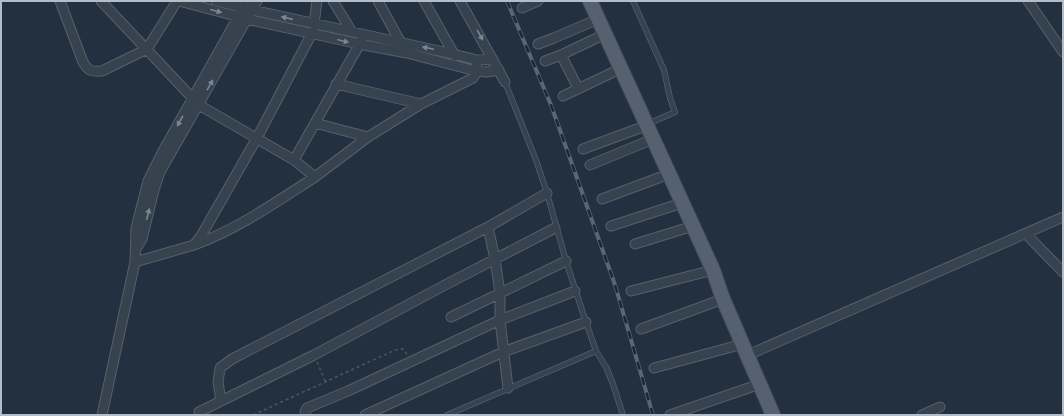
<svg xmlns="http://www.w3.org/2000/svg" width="1064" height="416" viewBox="0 0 1064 416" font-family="'Space Grotesk',sans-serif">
<rect width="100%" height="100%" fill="#23303f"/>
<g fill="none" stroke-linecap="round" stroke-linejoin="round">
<defs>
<path id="service" d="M633,1L664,70L670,98L675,112L648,124
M505,82L536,160L547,193L566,261L586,322L596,351L606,367L613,384L623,415
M447,415L596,351"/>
<path id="minor" d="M60,1L83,62C88,71 92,72 102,71L147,49L177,1
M101,1L199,105L294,160L315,177L368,137L421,104L473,78L476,73L477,60
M179,1L247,19L359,44L407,53L476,71L486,72L499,70
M216,1L243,8L453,54L477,60L493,59
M333,1L352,32
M378,1L402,45
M424,1L455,56
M460,1L505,82
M1028,1L1063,52
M522,8L538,1
M538,44L554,38L598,19
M561,55L605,34
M545,61L561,55L578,88
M336,84L421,104
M563,96L622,68
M315,123L368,137
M583,149L648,125
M294,160L362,40
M590,165L653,139
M602,199L669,174
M611,226L682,203
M488,227L495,259L500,293V320L508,388
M1026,234L1063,272
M635,244L693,226
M194,245C238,229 276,202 315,177
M136,249L142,239L154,190L160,172L257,1
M135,262L194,245L201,236L257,138L312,33L314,24L317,1
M631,291L713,270
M451,317L566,261
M641,329L723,299
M748,355L1063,217
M654,368L743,344
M221,401L218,382L220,368L232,359L488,227L547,193
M199,412L314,355L445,285L555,228
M102,415L135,262L136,228L148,181L162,153L247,1
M306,415L305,412L307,408L348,391L500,320L575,291
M365,415L503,352L586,322
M670,415L760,384
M922,415L940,407"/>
<path id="primary" d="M590,1L693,226L713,270L723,299L773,415"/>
</defs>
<use href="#service" stroke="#55606d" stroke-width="6"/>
<use href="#minor" stroke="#55606d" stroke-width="11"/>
<use href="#primary" stroke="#404b58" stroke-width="16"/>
<path stroke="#435b5d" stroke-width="1.5" stroke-dasharray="3 3" stroke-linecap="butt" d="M317,362L326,383
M253,415L395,350L403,349L407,354"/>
<use href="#service" stroke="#37424f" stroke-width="4.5"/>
<use href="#minor" stroke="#37424f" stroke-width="9"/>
<use href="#primary" stroke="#55616f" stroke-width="14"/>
<defs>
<path id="rail" d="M507,1L551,105L615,285L653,415"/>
</defs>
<use href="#rail" stroke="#596676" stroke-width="4"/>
<use href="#rail" stroke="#1c2734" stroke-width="2.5" stroke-dasharray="8" stroke-linecap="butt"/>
</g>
<defs><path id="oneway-solid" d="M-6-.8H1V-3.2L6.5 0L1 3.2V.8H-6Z"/></defs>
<g fill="#7b8693">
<use href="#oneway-solid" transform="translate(216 11) rotate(15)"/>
<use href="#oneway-solid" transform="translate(287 18) rotate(-167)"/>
<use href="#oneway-solid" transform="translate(480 35) rotate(60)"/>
<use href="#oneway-solid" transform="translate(343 41) rotate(14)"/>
<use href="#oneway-solid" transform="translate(428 48) rotate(-168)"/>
<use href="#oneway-solid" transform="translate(210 85) rotate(-60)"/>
<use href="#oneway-solid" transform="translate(180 121) rotate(119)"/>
<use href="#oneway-solid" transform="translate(148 214) rotate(-76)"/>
</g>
<rect width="1064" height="416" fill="none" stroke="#b3bdca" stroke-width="4"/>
</svg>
